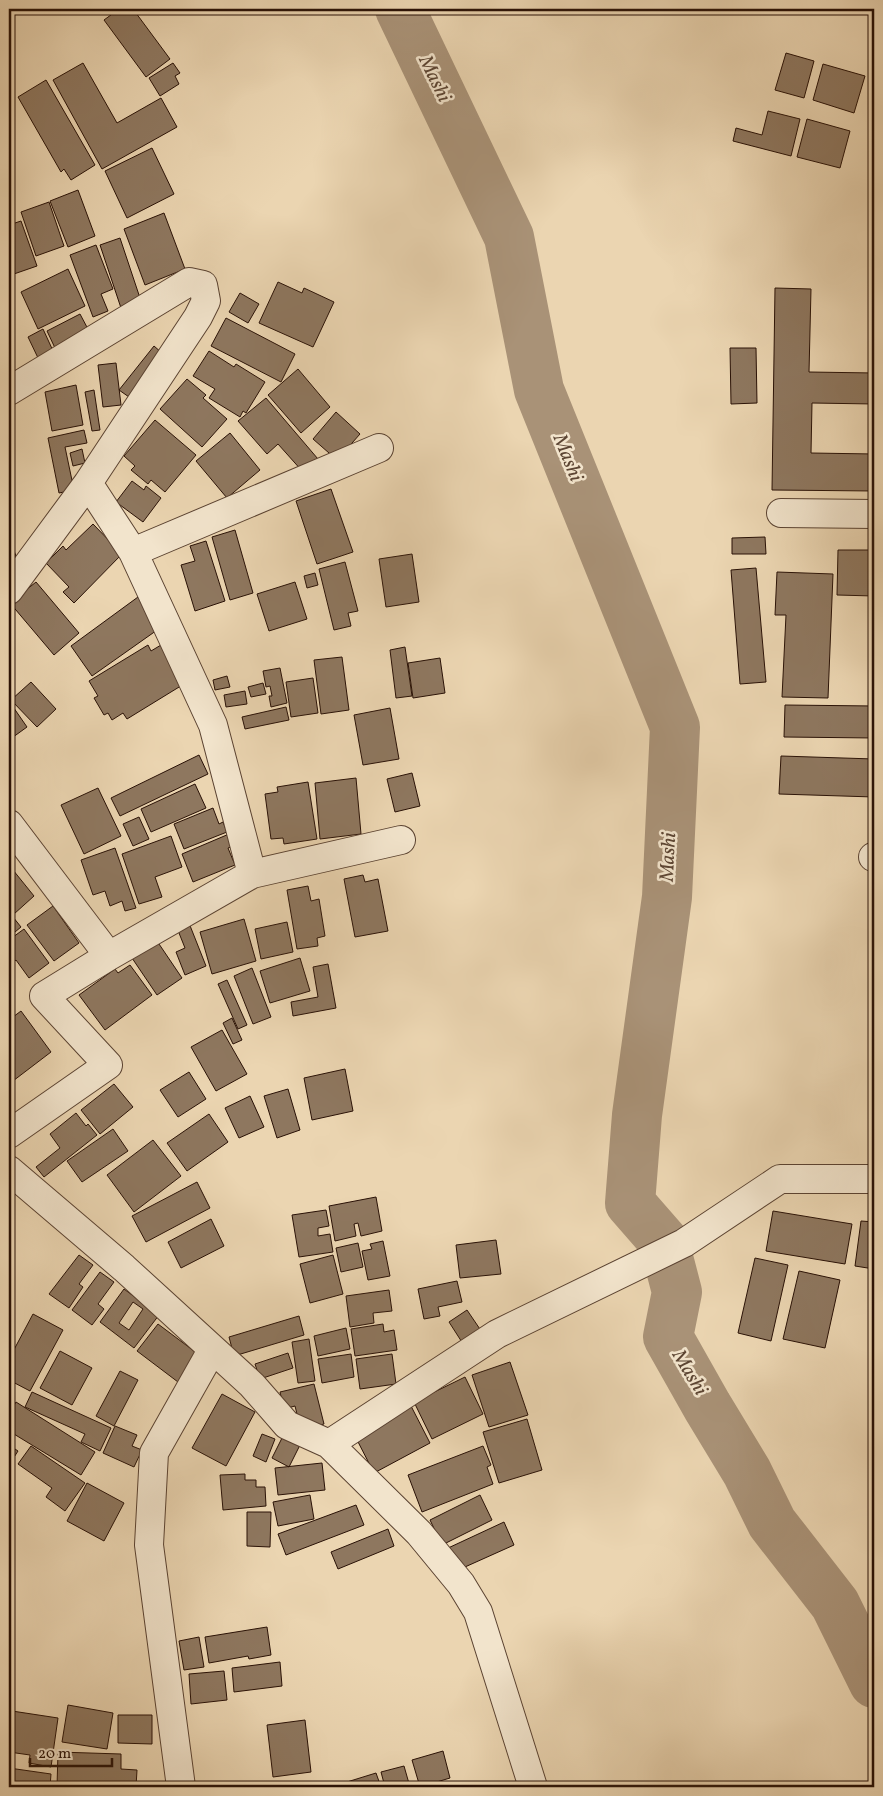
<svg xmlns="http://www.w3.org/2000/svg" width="883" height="1796" viewBox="0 0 883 1796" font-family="Vollkorn,serif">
<rect width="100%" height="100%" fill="#ebd5b1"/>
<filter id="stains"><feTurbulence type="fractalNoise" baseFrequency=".004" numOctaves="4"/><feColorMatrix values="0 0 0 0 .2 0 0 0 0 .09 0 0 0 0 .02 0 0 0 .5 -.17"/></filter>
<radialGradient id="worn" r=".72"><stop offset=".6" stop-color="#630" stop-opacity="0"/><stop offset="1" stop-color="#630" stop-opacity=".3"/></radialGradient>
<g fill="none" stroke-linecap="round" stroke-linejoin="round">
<path stroke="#a99277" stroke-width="50" d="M400,9L509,237L539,390L675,727L667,897L637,1115L630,1203L664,1242L677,1292L668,1337L707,1406L747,1472L772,1523L835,1604L874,1683"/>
</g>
<path fill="#8e775f" stroke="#291106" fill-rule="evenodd" d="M119,9H133L170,59L146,77L104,20Z
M671,9H700L699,14Z
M786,53L814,61L804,98L775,90Z
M83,63L117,123L161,98L177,127L102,169L53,80Z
M173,63L180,73L175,76L179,84L160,96L149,78Z
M823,64L865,76L854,113L813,100Z
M46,80L95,165L71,180L64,169L61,172L18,97Z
M768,111L800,119L791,156L733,141L736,128L762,135Z
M807,119L850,131L840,168L797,157Z
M152,148L174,194L127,218L105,171Z
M78,190L95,236L68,247L50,201Z
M49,202L64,246L36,256L21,212Z
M164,213L185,269L145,285L124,229Z
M21,221L37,266L11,275L9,268V225Z
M120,238L142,304L122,311L100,245Z
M96,245L113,289L101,294L108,311L93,317L70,255Z
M68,269L85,306L38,329L21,292Z
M278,282L302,293L304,288L334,302L313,347L259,323Z
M775,288L811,289L809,372L874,373V404L812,403L811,453L874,454V491L772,490Z
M240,293L259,304L248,323L229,312Z
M80,314L89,331L55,348L47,331Z
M226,318L295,354L281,382L211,346Z
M43,329L54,353L39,360L28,337Z
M154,346L162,353L129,397L119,390Z
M730,348H756L757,403L731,404Z
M209,351L234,367L236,364L265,382L246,413L243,411L240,417L209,398L215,389L193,376Z
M116,363L121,405L103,407L98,365Z
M298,369L330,407L301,433L268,395Z
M187,379L206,395L203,398L227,419L202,447L160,409Z
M76,385L83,425L52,431L45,392Z
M94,390L100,430L92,431L85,392Z
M266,398L318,459L303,472L278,444L267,454L238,421Z
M336,412L360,434L337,460L313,439Z
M155,420L196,455L165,492L151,480L148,484L131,470L135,466L124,456Z
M84,430L87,443L65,447L74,490L59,493L48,438Z
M230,433L260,470L227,498L196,461Z
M82,449L85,463L73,466L70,453Z
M132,481L144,490L146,486L161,498L143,522L116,502Z
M331,489L353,552L317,564L296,501Z
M93,524L122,554L74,603L63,592L69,587L46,563L63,546L66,550Z
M235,530L253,593L230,600L212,537Z
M9,537L20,567L9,572Z
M765,537L766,554H732V538Z
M206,541L225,601L195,611L181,565L195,561L190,546Z
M838,550H874V596L837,595Z
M412,554L419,602L386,607L379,559Z
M345,562L358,611L348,613L351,626L334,630L319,569Z
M756,568L766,682L740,684L731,570Z
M777,572L833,574L828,698L782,697L786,615H775Z
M315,573L318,585L307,588L304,576Z
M36,582L79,633L54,655L10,603Z
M295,582L307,619L269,631L257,594Z
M138,597L160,628L92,676L71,646Z
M148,645L151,651L161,645L184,684L127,719L123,713L112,720L108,713L104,715L94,698L98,696L89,681Z
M405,647L412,696L396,698L390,650Z
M342,657L349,710L321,714L314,660Z
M440,658L445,693L413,698L408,663Z
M280,668L287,703L271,707L269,696H272L270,686L266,687L263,671Z
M227,676L230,687L215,690L213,680Z
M313,678L318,713L291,717L286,682Z
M31,682L56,709L37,727L11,700Z
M263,683L266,694L251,697L248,687Z
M245,691L247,704L226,707L224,695Z
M9,701L27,727L9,740Z
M785,705L874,706V738L784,737Z
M286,707L289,720L245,729L242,717Z
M390,708L399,759L363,765L354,715Z
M199,755L208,774L120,816L111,798Z
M781,756L874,759V797L779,794Z
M412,773L420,806L395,812L387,779Z
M356,778L361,834L320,839L315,783Z
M308,782L317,839L284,844L283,838L271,839L265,794L278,792L277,787Z
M195,784L206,808L151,832L141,809Z
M98,788L121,836L84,854L61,805Z
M213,808L219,824L223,822L227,832L184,849L174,824Z
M139,817L149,839L133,846L123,824Z
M229,834L234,846L228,848L235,865L193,882L182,854Z
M171,836L182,867L155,877L162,897L139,904L122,854Z
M115,848L136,908L125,911L122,901L110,906L105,891L93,895L81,860Z
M13,870L34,896L14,914L9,908V873Z
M363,875L365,882L378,879L388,931L355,937L344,879Z
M308,886L311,901L319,899L325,936L317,938L318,946L297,949L287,890Z
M53,906L79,943L54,961L27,925Z
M9,912L21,927L9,937Z
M187,918L206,966L185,975L176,952L185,948L175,923Z
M244,919L256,961L212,974L200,932Z
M287,922L293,952L261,959L255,929Z
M24,929L49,963L29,978L16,960L9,966V940Z
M157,941L182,978L157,995L132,958Z
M300,958L310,991L270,1003L260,971Z
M328,964L336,1008L293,1016L291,1002L318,997L313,967Z
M130,965L152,995L105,1030L79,995L115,969L118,973Z
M252,968L271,1017L253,1024L234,976Z
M227,980L247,1025L238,1029L218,984Z
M21,1011L51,1052L9,1084V1020Z
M232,1018L242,1040L233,1044L223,1023Z
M222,1030L247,1074L216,1091L191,1047Z
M345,1069L353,1111L312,1120L304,1078Z
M189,1072L206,1099L178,1117L160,1090Z
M114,1084L133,1107L100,1134L81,1110Z
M288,1089L300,1130L277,1138L264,1096Z
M250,1096L264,1127L239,1138L225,1108Z
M76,1113L86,1126L88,1124L97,1135L44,1177L36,1167L60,1148L50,1134Z
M209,1114L228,1142L187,1171L167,1143Z
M113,1129L128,1151L82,1182L67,1161Z
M153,1140L181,1176L134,1212L107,1175Z
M197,1182L210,1208L146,1242L132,1216Z
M376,1197L382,1231L361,1236L358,1223L354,1224L356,1236L335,1241L329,1206Z
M326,1210L329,1226L318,1228V1236L330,1234L333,1252L299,1257L292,1215Z
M773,1211L852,1224L845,1264L766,1251Z
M211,1219L224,1246L181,1268L168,1242Z
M861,1221L874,1222V1269L855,1266Z
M496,1240L501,1274L460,1278L456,1245Z
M383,1241L390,1276L368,1280L362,1251L372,1249L370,1244Z
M358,1243L363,1267L341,1272L336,1248Z
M79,1255L93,1265L79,1284L83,1287L69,1308L49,1294Z
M333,1255L343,1294L310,1303L300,1264Z
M755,1258L788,1265L771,1341L738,1333Z
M799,1271L840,1280L825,1348L783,1339Z
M100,1272L114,1282L98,1304L104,1309L92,1325L72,1310Z
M457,1281L462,1302L438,1307L440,1316L424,1319L418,1289Z
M124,1289L159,1315L134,1348L100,1322ZM133,1302L143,1309L129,1330L119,1323Z
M389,1290L392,1311L373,1313L374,1323L350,1327L346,1296Z
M467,1310L486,1338L467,1350L449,1322Z
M33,1314L63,1330L30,1391L9,1380V1359Z
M299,1316L304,1335L234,1356L229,1337Z
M158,1324L198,1354L178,1382L137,1351Z
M383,1324L384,1332L394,1330L397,1350L355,1356L351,1329Z
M346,1328L350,1349L318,1356L314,1336Z
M309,1339L315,1381L298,1383L292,1342Z
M60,1351L92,1368L72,1405L40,1388Z
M288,1353L293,1368L260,1379L255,1364Z
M351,1354L354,1377L322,1383L318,1359Z
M392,1354L396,1384L360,1389L356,1359Z
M510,1362L528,1415L489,1427L472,1375Z
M120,1371L138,1380L114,1426L96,1416Z
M465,1377L483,1414L432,1439L414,1402Z
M314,1384L324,1424L301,1430L295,1406L284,1409L280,1392Z
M32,1392L111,1428L100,1451L81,1442L85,1434L25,1407Z
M222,1394L255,1412L226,1466L192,1448Z
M16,1402L95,1452L81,1475L9,1431V1414Z
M411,1406L430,1443L374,1473L355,1436Z
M527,1419L542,1470L499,1483L483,1432Z
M115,1426L137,1435L132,1446L142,1450L134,1467L103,1453Z
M287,1428L304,1437L289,1467L272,1458Z
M262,1434L275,1439L266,1462L253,1456Z
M9,1445L18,1451L9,1465Z
M31,1446L85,1483L65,1511L46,1497L52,1488L18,1464Z
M483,1446L491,1465L487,1467L493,1484L422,1512L408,1475Z
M322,1463L325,1490L278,1495L275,1468Z
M245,1474V1480H256V1487H265L266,1506L223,1510L220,1475Z
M87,1483L124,1503L104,1541L67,1521Z
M310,1495L314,1519L278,1526L273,1502Z
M480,1495L492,1520L442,1545L430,1520Z
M356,1505L364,1525L286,1555L278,1534Z
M247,1512H271L270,1547L247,1546Z
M504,1522L514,1545L456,1571L446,1549Z
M388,1529L394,1546L338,1569L331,1552Z
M267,1627L271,1655L249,1659L248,1656L209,1663L205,1637Z
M199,1637L204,1667L184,1670L179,1641Z
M280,1662L282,1686L234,1692L232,1668Z
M224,1671L227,1700L191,1704L189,1674Z
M68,1705L113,1713L107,1749L62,1742Z
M12,1711L58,1718L51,1767L29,1763L30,1755L9,1752V1734Z
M118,1715H152V1744L118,1743Z
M305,1720L311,1772L273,1777L267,1725Z
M443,1751L450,1778L420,1787L412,1760Z
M58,1752L121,1754V1769L137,1770L136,1787H57Z
M404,1766L410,1787H385L381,1772Z
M9,1768L51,1774L50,1787H9Z
M376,1773L381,1787H334V1786Z
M199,1784H274V1787H198Z"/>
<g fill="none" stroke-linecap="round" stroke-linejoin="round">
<defs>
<path id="street" d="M9,391L189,282L203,285L206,301L198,317L88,483L9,590
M88,483L133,552L213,725L252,874
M781,513L874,514
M133,552L379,448
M9,824L109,956L252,874L401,840
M873,857H874
M9,1134L108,1065L44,996L109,956
M9,1170L124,1268L252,1385L287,1425L329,1444L419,1533L461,1584L478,1612L533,1787
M329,1444L497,1334L684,1243L780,1179H874
M181,1787L149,1545L154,1453L212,1350"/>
</defs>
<use href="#street" stroke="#5a4231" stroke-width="30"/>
<use href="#street" stroke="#f2e4cc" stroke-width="28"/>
</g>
<g text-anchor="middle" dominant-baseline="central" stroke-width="5" stroke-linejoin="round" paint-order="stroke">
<g font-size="20" font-style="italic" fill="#5c4533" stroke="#f2e4cc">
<text transform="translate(434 79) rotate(64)">Mashi</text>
<text transform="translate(567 458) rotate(68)">Mashi</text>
<text transform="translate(669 857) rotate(-87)">Mashi</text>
<text transform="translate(689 1373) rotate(59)">Mashi</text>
</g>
</g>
<rect width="883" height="1796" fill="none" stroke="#ebd5b1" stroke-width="30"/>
<rect x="10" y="10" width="863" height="1776" fill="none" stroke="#291106" stroke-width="2.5"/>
<rect x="15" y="15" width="853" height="1766" fill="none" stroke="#291106"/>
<path d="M30 1758v8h82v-8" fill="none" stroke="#291106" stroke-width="2.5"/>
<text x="38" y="1758" font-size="15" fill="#291106" stroke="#f2e4cc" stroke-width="4" paint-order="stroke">20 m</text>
<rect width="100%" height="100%" filter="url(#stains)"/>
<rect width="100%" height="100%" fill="url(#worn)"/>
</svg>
